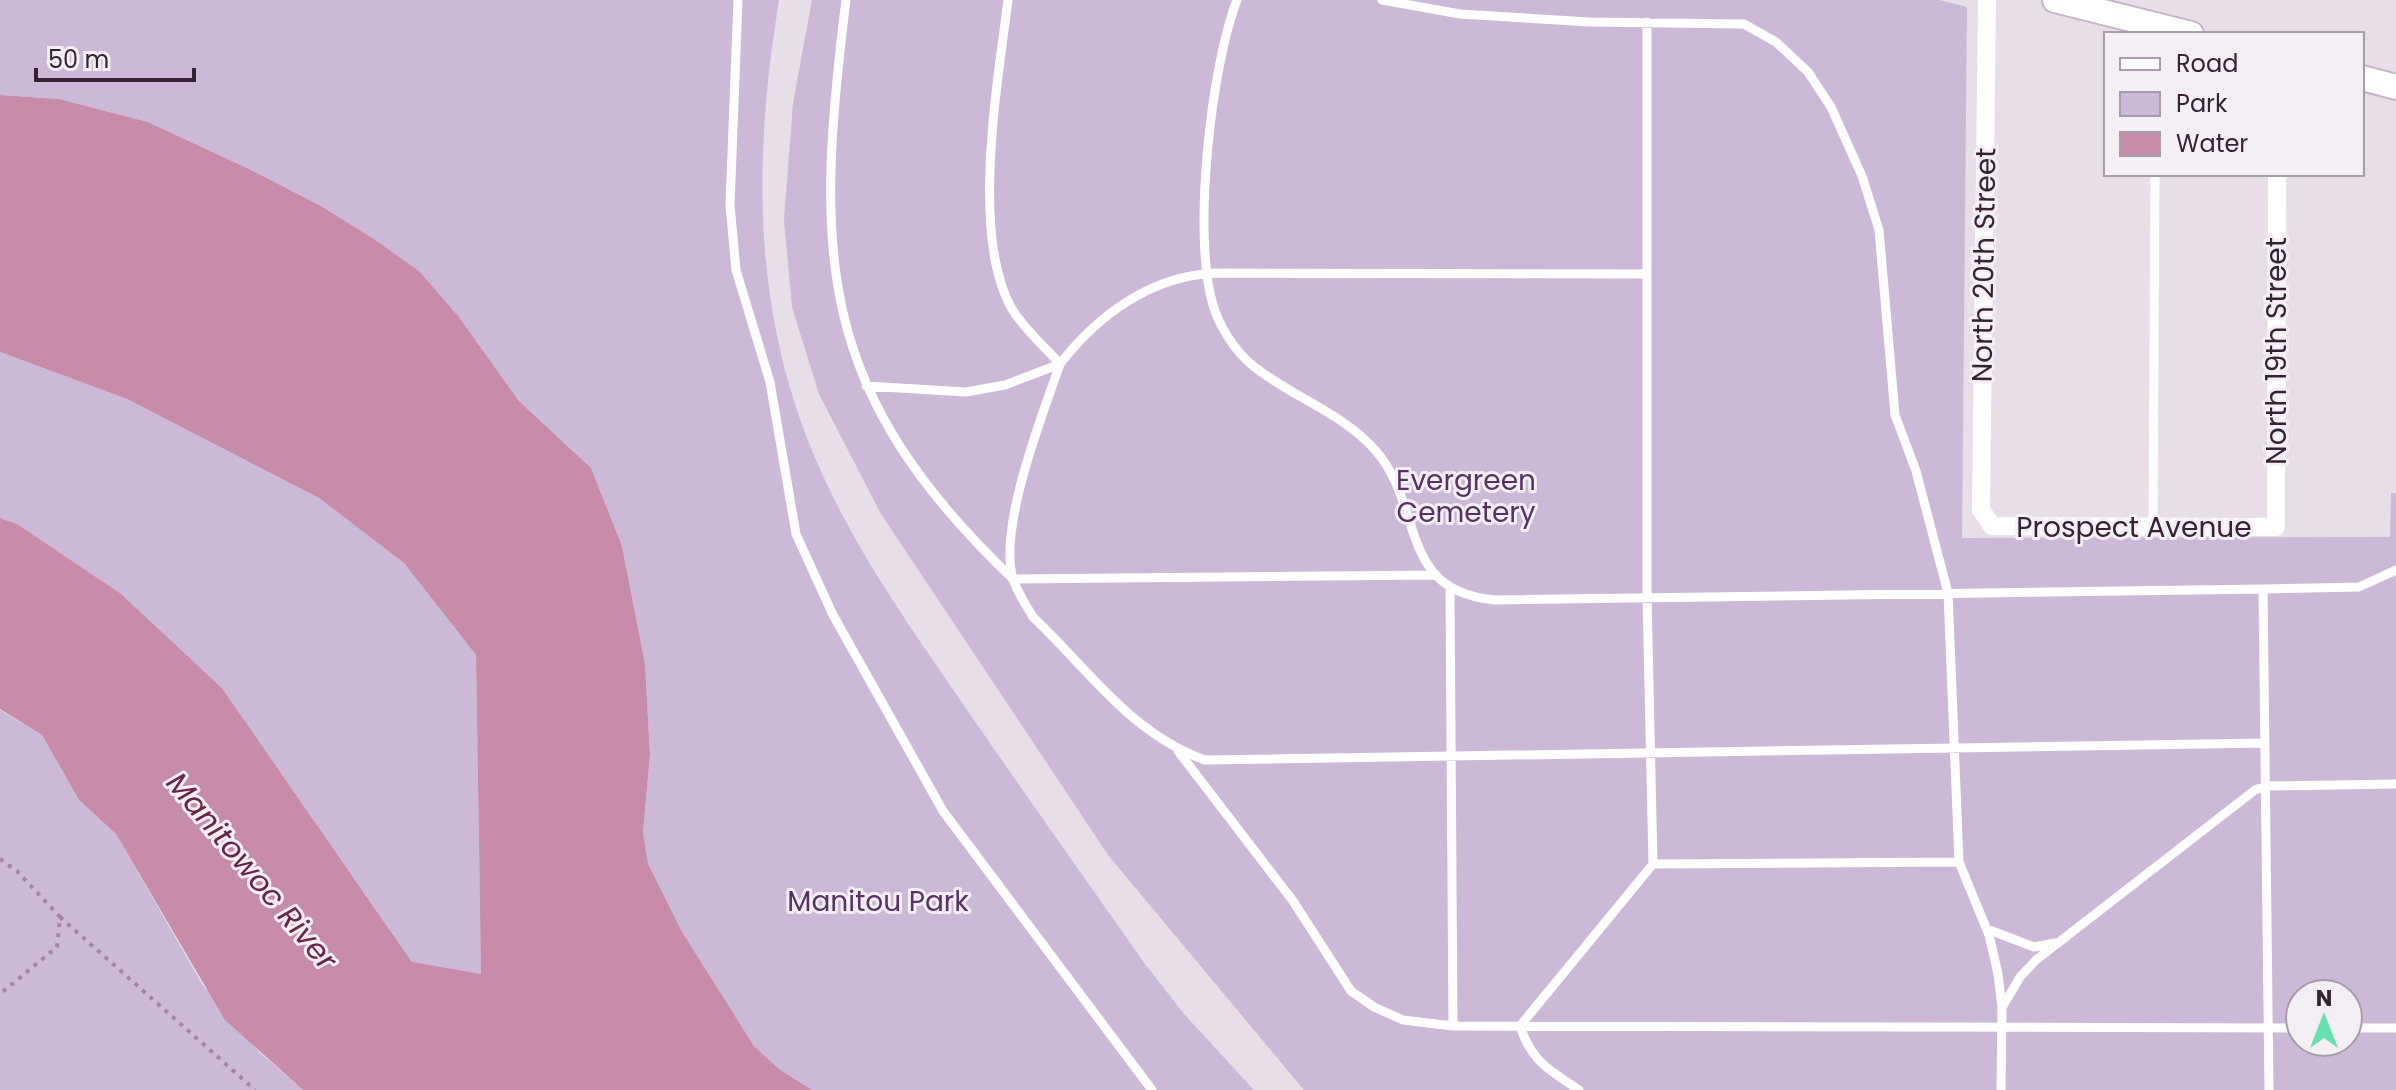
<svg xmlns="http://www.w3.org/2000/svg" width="2396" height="1090" viewBox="0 0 2396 1090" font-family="Poppins,sans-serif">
<rect width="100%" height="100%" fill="#e7dee8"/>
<path fill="#ccb9d7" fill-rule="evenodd" d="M0,0H779C757,136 752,268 794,401C829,511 890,598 954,691C1017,783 1081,873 1145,964L1184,1014L1254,1090H812L779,1069L754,1046L681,930L647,864L643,833L650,754L645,664L622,546L591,468L519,401L459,317L419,271L374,239L321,206L249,169L148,122L59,99L0,95Z
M812,0H1939L1967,7L1962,538L2390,537L2391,493H2396V1090H1304L1108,855L881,514L819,394L792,307L784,220L793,103ZM2300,994H2348V1042H2300Z
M0,352L127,399L319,498L404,563L476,655L481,974L413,963L222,688L120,593L17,524L0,518Z
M0,710L42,735L79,800L116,834L202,984L259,1052L303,1090H0Z"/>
<path fill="#c78ca9" d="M0,95L59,99L148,122L249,169L321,206L374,239L419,271L459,317L519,401L591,468L622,546L645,664L650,754L643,833L648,864L681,930L754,1046L779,1069L812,1090H303L225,1020L116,834L79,800L42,735L0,709V518L17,524L120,593L222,688L412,962L481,974L476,655L404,563L319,498L127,399L0,352Z"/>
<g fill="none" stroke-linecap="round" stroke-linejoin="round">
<defs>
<path id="secondary" d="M2055,0L2191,34
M2362,78L2396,87"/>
</defs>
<use href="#secondary" stroke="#c6b3c6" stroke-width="28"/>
<path stroke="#a882a6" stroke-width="4" stroke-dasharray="4 6" stroke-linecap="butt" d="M0,859L17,871L60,917L57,947L0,994
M60,917L255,1090"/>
<path stroke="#fff" stroke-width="9" d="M738,0L730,205L736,270L770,382L796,534L833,615L943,811L1152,1090
M846,0C814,256 816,391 1013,579L1435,575
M1237,0C1211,67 1192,236 1213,305C1219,326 1235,351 1252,365C1291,397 1342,412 1376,451C1425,508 1397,591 1495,600L2263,589L2359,587L2396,570
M1382,0L1460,14L1589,22L1744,24L1776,42L1808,72L1831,107L1862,176L1879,230L1895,415L1916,471L1948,593L1959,862L1989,935L1998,974L2002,1007L2001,1090
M1647,22V597L1653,864
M1647,274L1215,273C1151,276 1098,315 1060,364C1042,416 998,527 1013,579C1017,592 1026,605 1033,617C1088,669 1131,734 1205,760L2265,743
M866,386L966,392L1005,385L1060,364C1045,347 1024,329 1012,309C970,236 998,81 1008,0
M2153,527L2155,174
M2263,589L2269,1090
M1450,590L1453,1026
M1178,751L1293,901L1351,991L1374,1007L1403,1020L1453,1026L2300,1028
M1987,929L2034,947L2055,943
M2003,1006L2020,977L2036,960L2255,790L2266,786L2396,784
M2348,1028H2396
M1579,1090C1548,1069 1532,1062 1520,1026L1653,864L1959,862"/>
<path stroke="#fff" stroke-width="18" d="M1987,0L1981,510L1992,526L2276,527L2277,174"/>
<use href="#secondary" stroke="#fff" stroke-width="24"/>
</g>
<g text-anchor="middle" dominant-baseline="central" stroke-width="6" stroke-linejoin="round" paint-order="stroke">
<g font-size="28" fill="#362234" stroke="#f4eef5">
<text transform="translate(1984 265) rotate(-89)">North 20th Street</text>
<text transform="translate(2276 351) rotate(-90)">North 19th Street</text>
<text x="2134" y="527">Prospect Avenue</text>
</g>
<g font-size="28" fill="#593167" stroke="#f4eef5">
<text x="1466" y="480">Evergreen<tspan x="1466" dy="32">Cemetery</tspan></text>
<text x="878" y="901">Manitou Park</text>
</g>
<g font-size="30" font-style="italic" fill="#6a2445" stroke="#f4eef5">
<text transform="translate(252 871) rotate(50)">Manitowoc River</text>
</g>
</g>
<rect x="2104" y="32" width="260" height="144" fill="#f4eef5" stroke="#a89ca8" stroke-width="2"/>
<rect x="2120" y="58" width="40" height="12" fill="#ffffff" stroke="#a89ca8" stroke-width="2"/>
<text x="2176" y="72" font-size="24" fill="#362234">Road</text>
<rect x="2120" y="92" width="40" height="24" fill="#ccb9d7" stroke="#a89ca8" stroke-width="2"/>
<text x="2176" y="112" font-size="24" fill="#362234">Park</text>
<rect x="2120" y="132" width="40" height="24" fill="#c78ca9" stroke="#a89ca8" stroke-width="2"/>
<text x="2176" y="152" font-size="24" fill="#362234">Water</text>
<g transform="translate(2324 1018)"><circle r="38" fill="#f4eef5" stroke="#a89ca8" stroke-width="2"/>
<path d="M0-6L14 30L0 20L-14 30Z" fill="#64e1af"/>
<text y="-12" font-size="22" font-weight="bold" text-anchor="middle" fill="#362234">N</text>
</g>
<path d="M36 68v12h158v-12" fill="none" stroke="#362234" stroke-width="4"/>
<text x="48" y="68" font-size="24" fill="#362234" stroke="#f4eef5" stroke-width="6" paint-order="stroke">50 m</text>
</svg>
